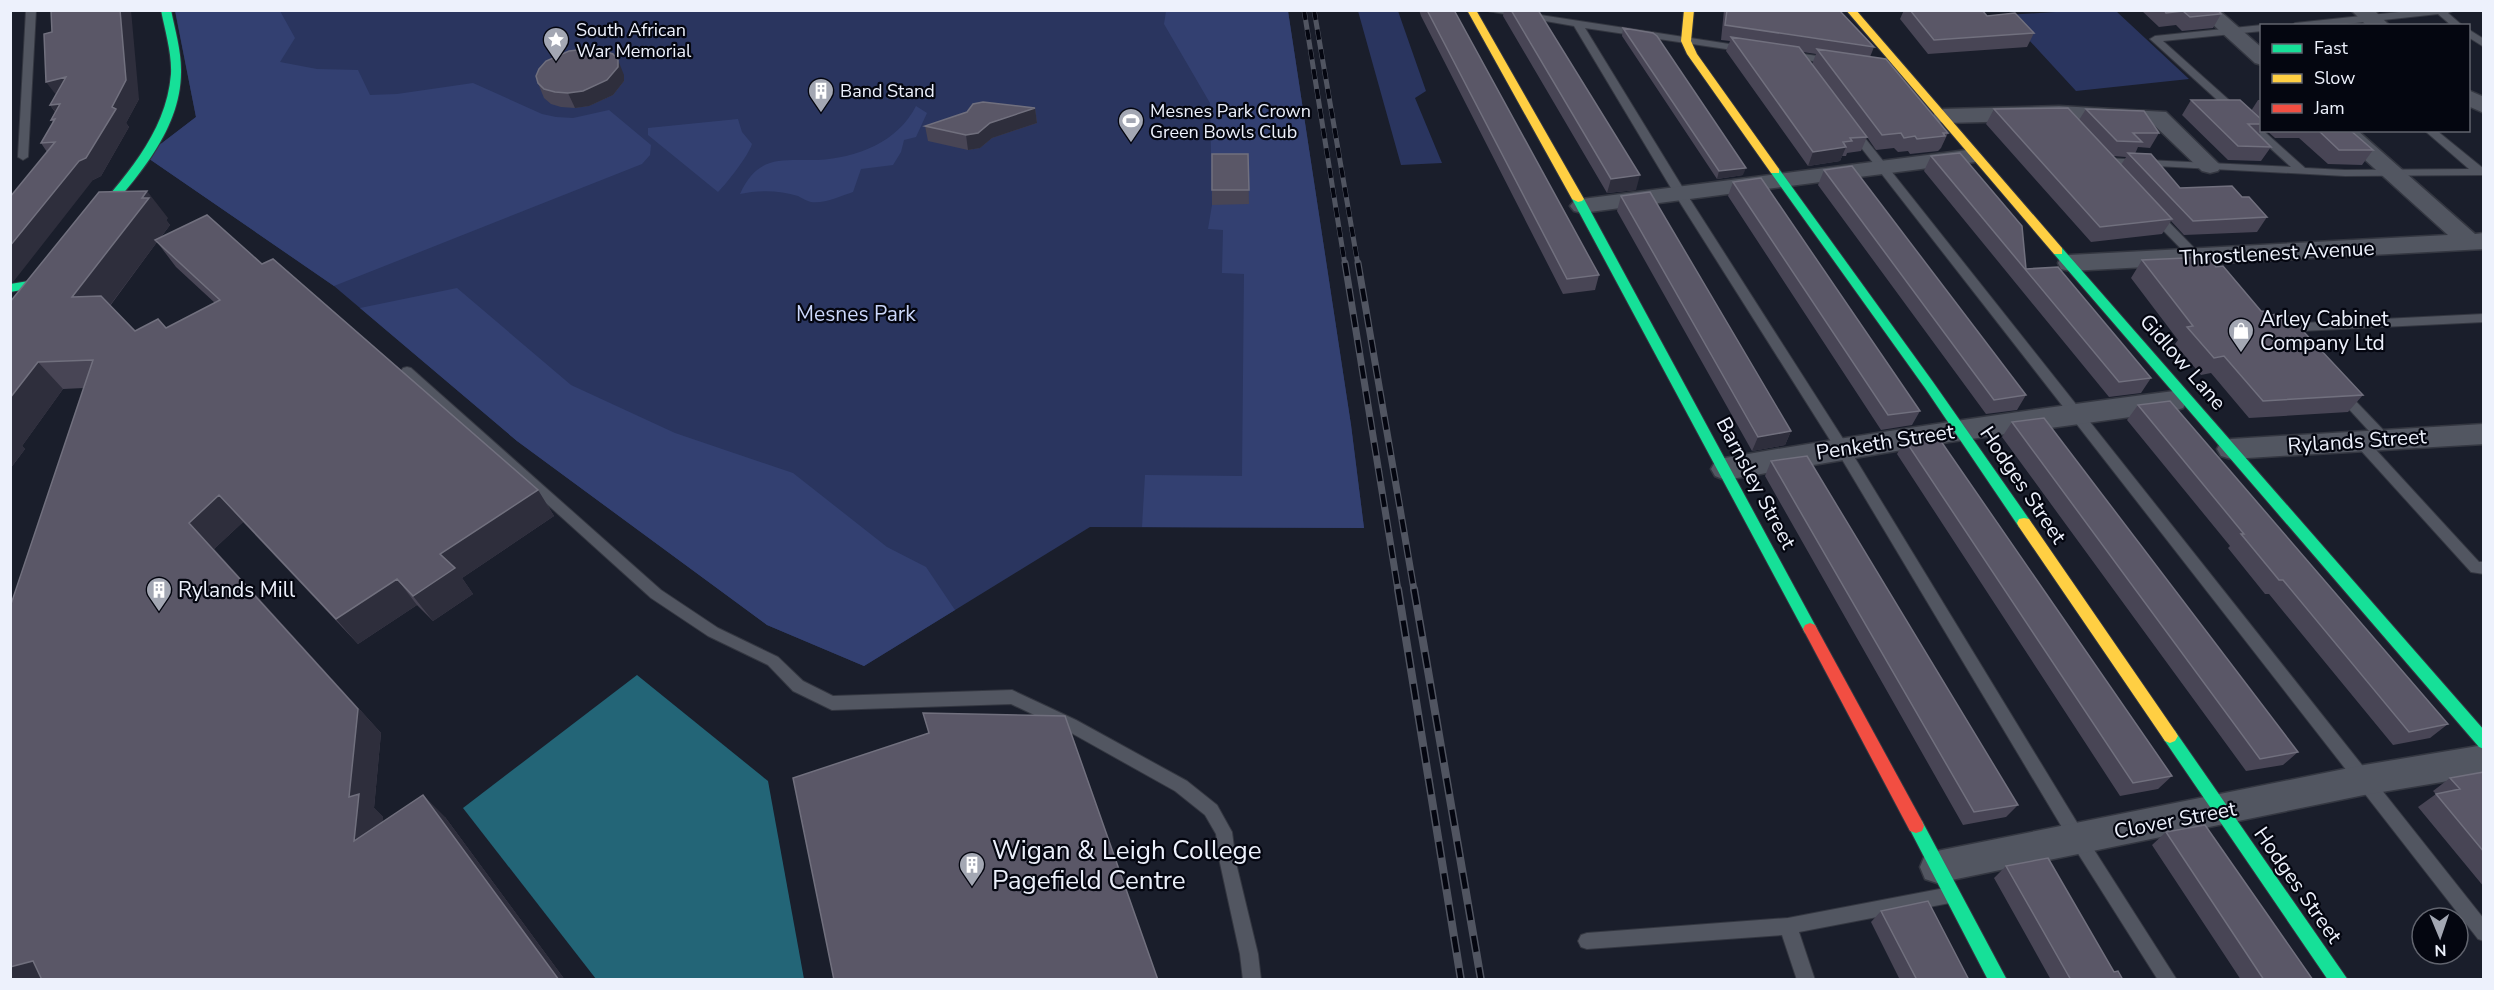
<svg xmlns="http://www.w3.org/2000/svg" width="2494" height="990" viewBox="0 0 2494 990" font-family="'Nunito Sans',sans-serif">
<rect width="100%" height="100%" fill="#1a1e2b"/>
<path fill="#2a355f" d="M175,11H1288L1351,425L1364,528L1090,527L864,666L767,625L517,441L334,286L145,156L196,117Z
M1358,11H1398L1426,91L1415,98L1442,163L1401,165Z
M2071,11H2116L2189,79L2076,91L2006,15Z"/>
<path fill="#334071" d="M175,10L280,11L295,38L280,62L317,69L358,70L370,95L397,94L473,83L542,114L556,117L573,118L609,110L651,145L650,155L642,164L334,286L145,156L196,117Z
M1166,11H1288L1351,425L1364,528L1142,527L1145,475L1242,476L1244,274L1222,273L1223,230L1208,229L1212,205L1210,103L1164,24Z
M916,106L927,113L916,137L904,140L901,152L893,165L861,169L853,192C841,196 824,204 811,202C807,201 802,198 798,196C780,190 758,190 740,194C758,154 782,161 818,160C857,158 898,142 916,106Z
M738,119L742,132L752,144C748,156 728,182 718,192L648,135V128Z
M457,288L571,385L675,433L793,473L887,547L926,567L955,610L864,666L767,625L517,441L360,308Z"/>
<path fill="#236577" d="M637,675L768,781L804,979H596L463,808Z"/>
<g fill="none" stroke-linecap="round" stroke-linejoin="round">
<defs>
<path id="lane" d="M26,10H36L28,157L23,160L18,157Z
M1482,10H1508L1749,47V51L1746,52L1585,28L1686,193L1847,445L2084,834L2177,980H2158L2072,844L1837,451L1674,193L1574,26Z
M2418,10H2455L2448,13L2463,26H2452L2438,14L2328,26H2291L2295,23Z
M2262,25V31L2163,41L2305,168L2345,170L2469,169L2424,130H2436L2484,169V175L2345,176L2100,163V159L2104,158L2291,167L2150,39L2155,36Z
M2468,29L2484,39V47L2468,37Z
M1789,52L1832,58L1837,61L1832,64L1786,57L1784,55Z
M1853,127L1857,128L2484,919V941L2478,939L1849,132V128Z
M2155,211L2159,212L2204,258L2206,261L2204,264H2196L2151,218V212Z
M2484,314V322L2282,332L2276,328L2282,324Z
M407,367L411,368L661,590L718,628L778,657L803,681L833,696L1012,690L1076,720L1187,781L1217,805L1232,832L1236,863L1258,954L1261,980H1243L1240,954L1220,863L1216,834L1205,815L1175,791L1066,730L1011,704L832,710L793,691L768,665L708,636L651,598L403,374L401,371L403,368Z
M2341,388L2345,390L2390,437L2392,440L2390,443H2380L2337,396L2335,393Z
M2361,437L2366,439L2479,562H2484V574L2471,572L2356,445L2354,442L2356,439Z
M1950,887L1956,889L1958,895L1956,901L1950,903L1799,932L1815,980H1797L1782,935L1587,949L1581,947L1578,941L1581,935L1587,933L1788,918Z"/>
<path id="street" d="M2197,10H2219L2262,48V65L2255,63Z
M2351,10H2374L2390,26H2367Z
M2468,90L2484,97V113L2468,106Z
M2059,106L2166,112L2221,166L2218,171L2210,173L2202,171L2152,123L2059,120L1944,123L1936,121L1933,116L1936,111L1944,109Z
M2332,130H2357L2475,234L2484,233V249L2070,271L2061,269L2058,263L2061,257L2070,255L2448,235Z
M1967,150L1975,152L1978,157L1975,162L1582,213L1574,211L1570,206L1574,201L1582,199Z
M2174,391L2183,394L2187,401L2183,408L2174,411L1949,442L1725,480L1715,476L1711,469L1715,462L1725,458C1874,432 2024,410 2174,391Z
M2484,424V444L2231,459L2221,456L2217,449L2221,442L2231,439Z
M2484,745V775L2364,795L1937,883L1925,879L1920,867L1925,855L1937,851L2364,765Z"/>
<path id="fast" d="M161,10H171C175,30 181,50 181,70C182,133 131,184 93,229H85V223C122,180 166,135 171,74C172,53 165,31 161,10Z
M1775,168L1779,169L1933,382L2029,519L2031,523L2029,527H2019L1925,388L1771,173V169Z
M1578,196L1584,199L1815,625L1817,629L1815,633L1810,635L1805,633L1572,199Z
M2058,247L2062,248L2484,730V749L2479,747L2054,254V248Z
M41,279L47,283L45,286L10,292V284Z
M2170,729L2175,731L2348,980H2328L2165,741L2162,736L2165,731Z
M1916,819L1922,821L2007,980H1988L1908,826L1910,821Z"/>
<path id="slow" d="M1467,10H1476L1584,199L1582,201L1578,202L1572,199Z
M1684,10H1694L1691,41L1697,54L1779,169V173H1771L1687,54L1681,41Z
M1846,10H1856L2062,248V254H2054Z
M2024,518L2029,519L2175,731L2178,736L2175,741L2170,743L2165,741L2019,527L2017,523L2019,519Z"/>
<path id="jam" d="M1810,623L1815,625L1922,821L1924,826L1922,831L1916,833L1910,831L1803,629L1805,625Z"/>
</defs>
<use href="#lane" stroke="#343741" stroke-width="2"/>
<use href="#street" stroke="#343741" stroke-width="3"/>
<use href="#fast" stroke="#343741" stroke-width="2"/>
<use href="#slow" stroke="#343741" stroke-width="2"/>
<use href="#jam" stroke="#343741" stroke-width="2"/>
<use href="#lane" fill="#525661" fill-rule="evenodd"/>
<use href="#street" fill="#525661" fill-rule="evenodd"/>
<use href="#fast" fill="#16e098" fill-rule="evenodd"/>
<use href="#slow" fill="#ffcf43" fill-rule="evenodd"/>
<use href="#jam" fill="#f24e42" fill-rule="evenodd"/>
<defs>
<path id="rail-far2" d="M1304,10L1345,265
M1314,10L1358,265"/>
<path id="rail-far1" d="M1345,263L1398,590
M1358,263L1414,590"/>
<path id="rail" d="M1398,589L1461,980
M1414,589L1481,980"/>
</defs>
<use href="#rail-far2" stroke="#515561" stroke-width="5"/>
<use href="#rail-far1" stroke="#515561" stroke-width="7"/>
<use href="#rail" stroke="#515561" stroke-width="8"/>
<use href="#rail-far2" stroke="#040610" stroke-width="4" stroke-dasharray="10" stroke-linecap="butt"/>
<use href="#rail-far1" stroke="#040610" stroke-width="4.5" stroke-dasharray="13" stroke-linecap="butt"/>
<use href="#rail" stroke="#040610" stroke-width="5" stroke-dasharray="16" stroke-linecap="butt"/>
</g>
<path fill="#484555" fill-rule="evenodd" d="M1419,10H1454L1599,275L1595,290L1563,294L1421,16Z
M1504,10H1538L1636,190L1607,193L1503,16Z
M1724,10H1839L1874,47L1870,57L1948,133L1941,148L1938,151L1910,154L1908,151L1898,152L1894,148L1876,150L1867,137L1861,151L1847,153L1846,156H1842L1840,161L1808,166L1726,51L1730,41L1721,40ZM1803,52L1816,54L1812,64Z
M1904,10H1982L1987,16L2034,33L2027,47L1928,54L1900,19Z
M2141,10H2218L2221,14L2213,28L2182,31L2176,25L2159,27Z
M1623,28L1743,175L1717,179L1622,36Z
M52,32L139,99L126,123L129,127L101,176L93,180L47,152L41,143L53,122L51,120L55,112L50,105L56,95Z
M624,75V81L613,95L589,106L575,108L561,107L551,104L544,98L538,83Z
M2191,100L2251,111L2258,100H2262V130L2259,135L2271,147L2261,161L2228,160L2182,115Z
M1035,108L1037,123L992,138L980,148L968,150L928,141L925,126Z
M1994,109L2079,120L2086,109L2159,133L2150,148L2138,147L2135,154L2180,188L2242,197L2267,217L2257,232L2184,235L2171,221L2162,234L2091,242L1986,124ZM2113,156L2126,157L2121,165Z
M2266,130H2350L2373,150L2362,165L2328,164L2299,138H2275Z
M1248,154L1249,204L1212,205V190Z
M1931,156L2026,269L2151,378L2141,393L2109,397L1924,171Z
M1824,170L2026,395L2017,410L1986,414L1818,185Z
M1733,182L1920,411L1912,425L1881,430L1728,196Z
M1621,196L1791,431L1785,445L1752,451L1617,211Z
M168,218L166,220L170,225L161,237L262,264L538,490L554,516L462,578L473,594L433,621L417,605L358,644L243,522L214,549L381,733L374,808L383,817L382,822L445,817L565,980H10L84,388L63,389L22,446L25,449L10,469V302ZM157,242L176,267L215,303L166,328L135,331L110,306Z
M2142,260L2216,267L2261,311L2271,315L2363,395L2348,412L2249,418L2211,373L2201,375L2175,344L2178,340L2131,278Z
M2138,405L2448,724L2430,738L2393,745L2269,594H2265L2228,548L2230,546L2127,420Z
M2012,422L2298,752L2283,765L2246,771L2002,437Z
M1905,440L2172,776L2158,789L2120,796L1897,454Z
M1771,461L2018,805L2006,817L1963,825L1765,476Z
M2484,772V887L2418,807L2436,794L2433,791L2450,778Z
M2166,832L2313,980H2241L2152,845Z
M2006,866L2114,972L2123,980H2051L1994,878Z
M1881,911L1969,980H1900L1871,922Z"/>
<path fill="#2e2e3c" d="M120,10H131L139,99L126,123L129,127L101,176L93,180L10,286V246L112,107Z
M618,60L624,75V81L613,95L589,106L575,108L568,93Z
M66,77L60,100L46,82Z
M60,104L64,123L50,105Z
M1035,108L1037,123L992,138L980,148L968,150L966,135L990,123Z
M1846,147L1840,161L1808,166L1813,152Z
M1746,168L1743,175L1717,179L1719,171Z
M1640,175L1636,190L1607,193L1611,179Z
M147,191L168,218L166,220L170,225L157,242L155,240L157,242L96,324L72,297Z
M38,362L63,389L22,446L25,449L10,469V398Z
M1791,431L1785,445L1752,451L1758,437Z
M538,490L554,516L462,578L473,594L433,621L413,596L440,554Z
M219,495L243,522L214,549L381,733L374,808L383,817L378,863L354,841L349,797L189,523Z
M397,579L417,605L358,644L336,619Z
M423,795L445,817L565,980H559Z
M33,961L65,980H10V967Z"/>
<path fill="#5a5767" stroke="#71707e" stroke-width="1.5" d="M51,10H120L126,80L112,107L116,109L86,158L79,161L10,246V197L55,142L41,143L55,119L51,120L60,104L50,105L66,77L46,82L44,34L52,32Z
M1427,10H1454L1599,275L1567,279Z
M1511,10H1538L1640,175L1611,179Z
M1727,10H1839L1874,47L1725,25Z
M1910,10H1982L1987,16L2015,13L2034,33L1934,40Z
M2164,10H2218L2221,14L2190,17L2183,11L2166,13Z
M1623,28L1653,33L1657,36L1746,168L1719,171Z
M1731,37L1799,47L1867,137L1850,138L1852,141L1843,142L1846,147L1813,152Z
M595,48L613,54L618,60V67L607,80L583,91L568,93L555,92L544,89L538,83L536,76L539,69L546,61L569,51Z
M1817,49L1886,59L1948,133H1943L1945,136L1917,139L1915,136L1904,138L1901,133L1882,135Z
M2191,100H2240L2262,120V124H2248L2271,147L2238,146Z
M983,102L1035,108L990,123L978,133L966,135L925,126L967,112L973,104Z
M2068,108L2172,219L2100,227L1994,109Z
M2086,109L2144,111L2159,133H2133L2142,142L2117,141Z
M2318,130H2350L2373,150H2339Z
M1960,153L2022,226L2026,269L2058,267L2151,378L2119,382L1931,156Z
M2128,153L2151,154L2180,188L2232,186L2242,197H2249L2267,217L2193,221Z
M1212,154H1248L1249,190H1212Z
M1852,166L2026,395L1994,400L1824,170Z
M1761,178L1920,411L1888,415L1733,182Z
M147,191L142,198H149L72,297L101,296L135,331L158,319L166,328L220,300L155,240L207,215L262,264L273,259L538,490L440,554L455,568L413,596L397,579L336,619L219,495L189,523L358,709L349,797L359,794L354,841L423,795L559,980H42L33,961L10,967V607L93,360L38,362L10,398V302L99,192Z
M1650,192L1791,431L1758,437L1621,196Z
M2208,257L2216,267L2223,266L2261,311L2269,312L2271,315L2284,313L2289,316L2363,395L2263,401L2224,356L2214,358L2187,327L2193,326L2142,260Z
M2170,401L2448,724L2409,732L2283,580H2279L2241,534H2244L2138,405Z
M2044,418L2298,752L2260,759L2012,422Z
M1936,434L2172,776L2133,783L1905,440Z
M1807,456L2018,805L1974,812L1771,461Z
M923,713L1065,716L1158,980H834L793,778L929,733Z
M2484,772V852L2436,794L2460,789L2450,778Z
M2205,825L2313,980H2264L2166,832Z
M2048,858L2114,972L2118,971L2123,980H2071L2006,866Z
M1928,901L1969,980H1917L1881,911Z"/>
<defs>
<symbol id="sight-pin" viewBox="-11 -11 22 30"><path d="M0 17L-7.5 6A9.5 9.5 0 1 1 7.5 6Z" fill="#a3a7b3" stroke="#040610"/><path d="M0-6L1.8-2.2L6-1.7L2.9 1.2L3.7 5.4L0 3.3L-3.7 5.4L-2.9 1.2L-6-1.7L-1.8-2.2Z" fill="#fff"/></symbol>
<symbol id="building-pin" viewBox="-11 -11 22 30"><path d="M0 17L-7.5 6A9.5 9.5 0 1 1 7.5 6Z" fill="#a3a7b3" stroke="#040610"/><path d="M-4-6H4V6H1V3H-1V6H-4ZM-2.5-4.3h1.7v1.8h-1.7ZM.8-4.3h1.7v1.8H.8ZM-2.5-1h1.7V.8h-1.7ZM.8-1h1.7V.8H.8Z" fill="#fff"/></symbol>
<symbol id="stadium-pin" viewBox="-11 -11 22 30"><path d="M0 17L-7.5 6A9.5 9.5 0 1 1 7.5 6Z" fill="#a3a7b3" stroke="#040610"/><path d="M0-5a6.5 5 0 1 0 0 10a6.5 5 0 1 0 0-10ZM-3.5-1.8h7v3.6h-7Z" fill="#fff"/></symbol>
<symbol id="shop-pin" viewBox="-11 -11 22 30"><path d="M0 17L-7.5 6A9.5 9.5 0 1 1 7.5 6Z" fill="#a3a7b3" stroke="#040610"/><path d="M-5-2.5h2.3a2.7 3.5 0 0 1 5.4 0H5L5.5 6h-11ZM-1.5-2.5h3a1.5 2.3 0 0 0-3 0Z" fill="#fff"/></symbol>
</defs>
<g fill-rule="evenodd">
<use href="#sight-pin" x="541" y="25" width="30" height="40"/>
<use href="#building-pin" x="806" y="76" width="30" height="40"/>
<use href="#stadium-pin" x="1116" y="106" width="30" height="40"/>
<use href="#shop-pin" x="2226" y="316" width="30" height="40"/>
<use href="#building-pin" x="144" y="575" width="30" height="40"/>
<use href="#building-pin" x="957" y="850" width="30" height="40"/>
</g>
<g text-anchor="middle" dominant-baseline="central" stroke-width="4.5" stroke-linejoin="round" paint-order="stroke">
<g font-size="18" fill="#edf1fc" stroke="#040610" text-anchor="start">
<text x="576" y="30">South African<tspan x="576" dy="21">War Memorial</tspan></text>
<text x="840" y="91">Band Stand</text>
<text x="1150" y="111">Mesnes Park Crown<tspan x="1150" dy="21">Green Bowls Club</tspan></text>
</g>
<g font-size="21" fill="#edf1fc" stroke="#040610">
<text transform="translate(2277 253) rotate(-3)">Throstlenest Avenue</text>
<text transform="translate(2183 362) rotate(49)">Gidlow Lane</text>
<text transform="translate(2357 441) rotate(-4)">Rylands Street</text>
<text transform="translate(1885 442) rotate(-9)">Penketh Street</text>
<text transform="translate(1756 483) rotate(62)">Barnsley Street</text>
<text transform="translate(2023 485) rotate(56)">Hodges Street</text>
<text transform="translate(2175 820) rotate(-11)">Clover Street</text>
<text transform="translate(2298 885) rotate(55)">Hodges Street</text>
</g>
<g font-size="21" fill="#ccd8fb" stroke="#040610">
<text x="856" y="314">Mesnes Park</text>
</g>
<g font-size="21" fill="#edf1fc" stroke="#040610" text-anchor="start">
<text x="2260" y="319">Arley Cabinet<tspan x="2260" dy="24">Company Ltd</tspan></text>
<text x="178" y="590">Rylands Mill</text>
</g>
<g font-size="26" fill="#edf1fc" stroke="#040610" text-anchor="start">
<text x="992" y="850">Wigan &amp; Leigh College<tspan x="992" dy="30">Pagefield Centre</tspan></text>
</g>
</g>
<rect width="2494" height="990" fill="none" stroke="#edf1fc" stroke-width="24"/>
<rect x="2260" y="24" width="210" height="108" fill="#040610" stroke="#61646e" stroke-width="1.5"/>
<rect x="2272" y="44" width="30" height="9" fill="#16e098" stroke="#61646e" stroke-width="1.5"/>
<text x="2314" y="54" font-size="18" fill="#edf1fc">Fast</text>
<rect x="2272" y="74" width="30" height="9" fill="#ffcf43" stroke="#61646e" stroke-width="1.5"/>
<text x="2314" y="84" font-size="18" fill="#edf1fc">Slow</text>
<rect x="2272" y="104" width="30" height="9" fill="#f24e42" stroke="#61646e" stroke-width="1.5"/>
<text x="2314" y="114" font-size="18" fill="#edf1fc">Jam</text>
<g transform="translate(2440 936) rotate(178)"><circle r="28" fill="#040610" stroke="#61646e" stroke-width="1.5"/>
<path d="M0-4.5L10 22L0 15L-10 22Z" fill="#a3a7b3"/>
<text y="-9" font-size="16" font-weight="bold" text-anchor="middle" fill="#edf1fc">N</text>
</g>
</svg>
